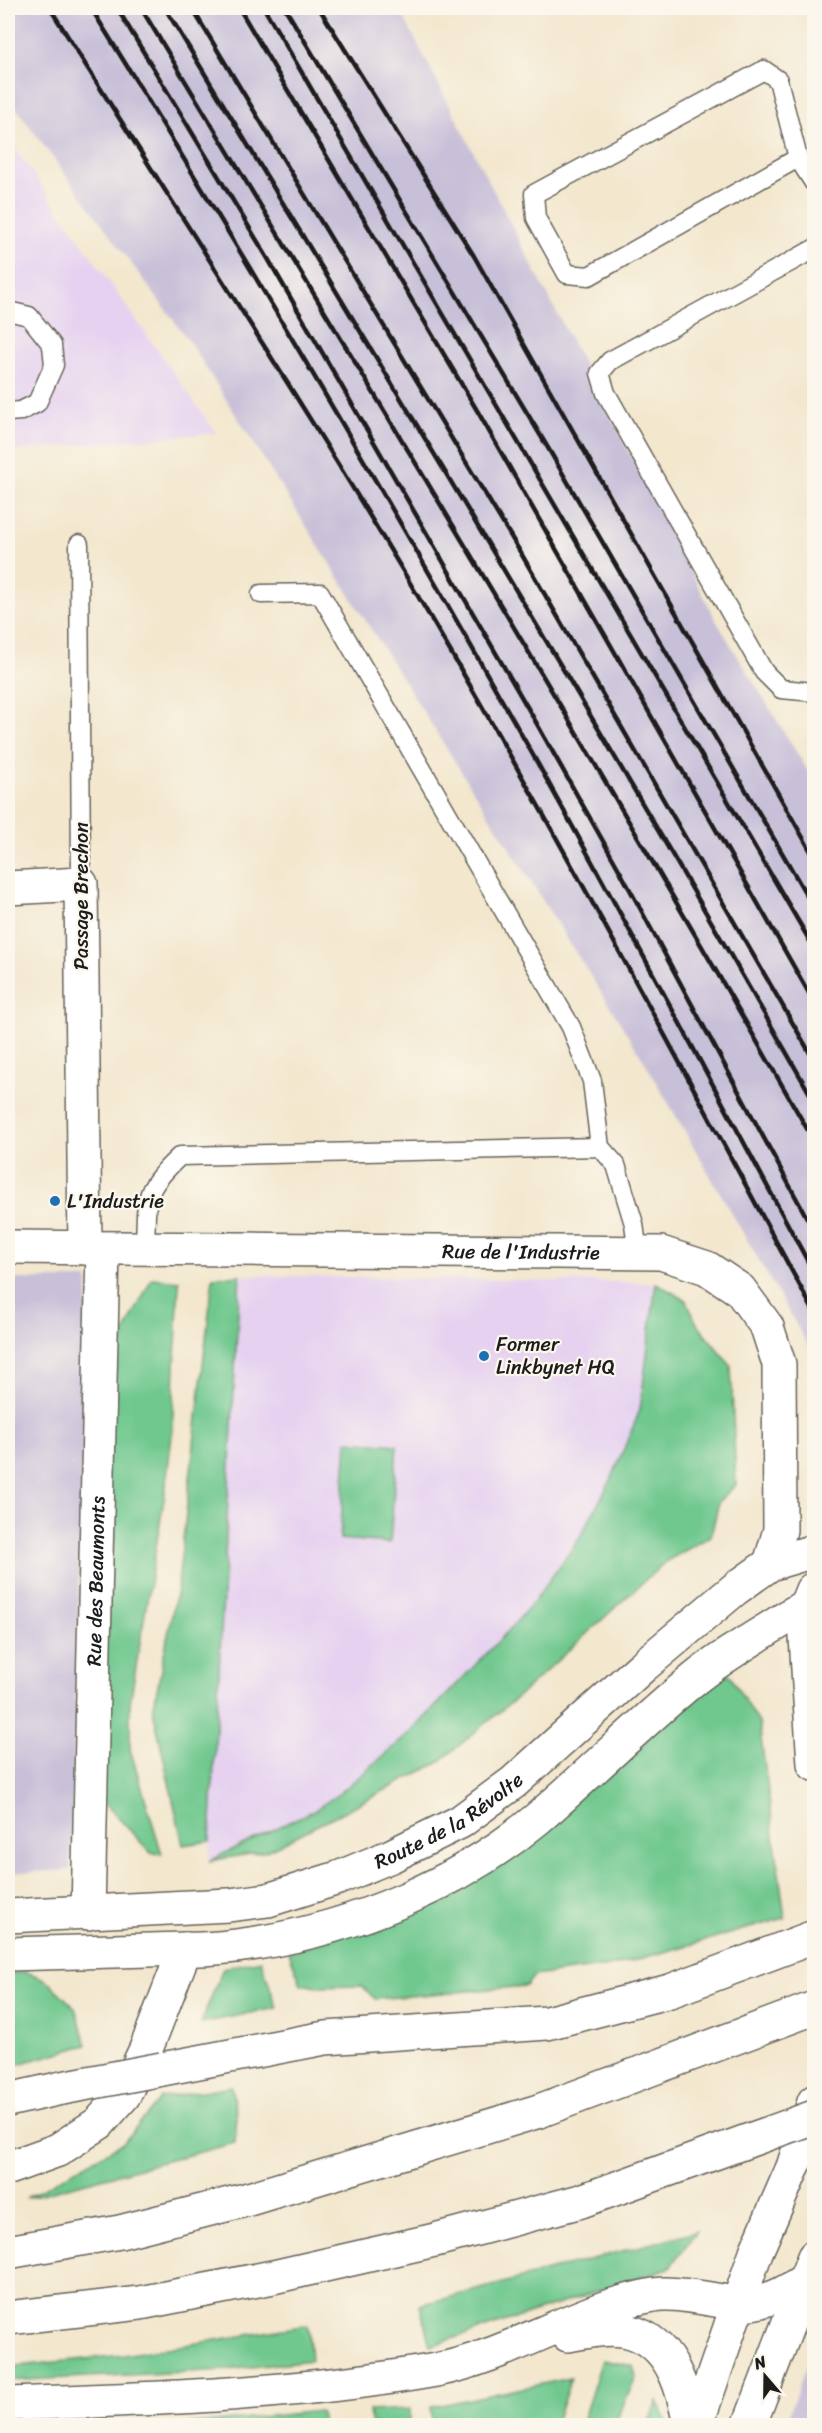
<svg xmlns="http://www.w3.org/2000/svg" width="822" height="2433" viewBox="0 0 822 2433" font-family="Sriracha,sans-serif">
<rect width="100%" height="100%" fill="#fbf7ec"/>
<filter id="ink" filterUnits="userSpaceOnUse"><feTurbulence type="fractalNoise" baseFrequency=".0167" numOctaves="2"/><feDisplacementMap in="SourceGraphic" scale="12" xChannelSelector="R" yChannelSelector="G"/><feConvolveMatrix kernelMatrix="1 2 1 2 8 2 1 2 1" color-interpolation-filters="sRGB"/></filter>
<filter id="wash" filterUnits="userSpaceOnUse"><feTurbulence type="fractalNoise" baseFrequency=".008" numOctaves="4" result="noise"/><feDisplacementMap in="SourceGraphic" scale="24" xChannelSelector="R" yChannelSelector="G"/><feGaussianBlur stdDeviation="1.35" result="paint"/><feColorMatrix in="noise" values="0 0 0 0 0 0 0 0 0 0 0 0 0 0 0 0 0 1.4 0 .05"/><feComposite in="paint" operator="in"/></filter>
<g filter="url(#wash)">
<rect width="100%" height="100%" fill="#f3e7ce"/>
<path fill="#e6d2f0" d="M8,138L216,433L8,451Z
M240,1275L656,1283L640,1410L611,1480L577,1542L535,1600L510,1629L409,1734L340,1793L316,1809L209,1861Z"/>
<path fill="#c8bfd8" d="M8,8H399L718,624L814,781V1356L643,1059L189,341L8,97Z
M8,1279H88L70,1870L8,1873Z
M814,2345V2425H785Z"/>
<path fill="#70c88e" stroke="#467255" stroke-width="1.5" d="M240,1275L210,1841L183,1845L153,1710L178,1584L213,1277Z
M152,1278L179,1281L172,1435L165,1493L130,1703V1749L162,1854L151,1853L95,1793L106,1369Z
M656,1283L686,1300L697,1324L731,1366L736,1485L719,1501L711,1536L665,1562L520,1695L438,1763L267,1851L209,1861L316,1809L340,1793L409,1734L510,1629L535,1600L577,1542L611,1480L640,1410Z
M347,1441L397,1445L390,1543L340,1539Z
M727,1671L759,1723L785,1918L618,1965L534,1976L526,1986L375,1999L362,1986L316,1987L301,1984L289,1952L407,1913Z
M261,1960L277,2008L201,2023L223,1968Z
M26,1972L45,1979L75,2008L87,2045L8,2067V1974Z
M231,2086L237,2117L235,2143L26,2198L123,2143L161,2098Z
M697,2231L669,2268L430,2346L420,2305Z
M308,2325L311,2360L227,2370L8,2381V2367L124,2355Z
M602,2360L633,2366L636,2378L614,2425H581Z
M571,2378L555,2425H432L431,2407Z
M657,2401L667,2422L666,2425H648Z
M410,2409V2425H371L369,2411Z
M319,2411L323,2425H184Z"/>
</g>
<g filter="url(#ink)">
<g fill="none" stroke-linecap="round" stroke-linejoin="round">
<defs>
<path id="service" d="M798,158L589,276L567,274L536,218L534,194L764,70L778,80L798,158L814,183
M814,249L610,361L600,373L606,393L764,672L781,689L814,692
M8,311L29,316L52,345L54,365L37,403L21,411L8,412
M79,544L81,884
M261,594L320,593L571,1027L592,1081L600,1147
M145,1249C147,1199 141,1192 180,1156L600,1147L616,1165L634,1224L638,1253"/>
<g id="minor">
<path d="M8,888L81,884L85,1248"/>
<path id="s1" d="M8,1247L661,1253L707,1268L740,1290L767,1327L779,1364L780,1530L770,1564"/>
<path id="s2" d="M88,1913L103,1249"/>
</g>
<g id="primary">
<path d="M812,1590L806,1605V1637L814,1764"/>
<path id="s3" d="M8,1916L229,1905L268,1900L338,1878L391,1856L460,1822L514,1782L642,1667L735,1589L770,1564L814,1551"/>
<path d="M8,1954L185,1949C210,1950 232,1947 257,1943C356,1927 459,1884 537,1819C590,1774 639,1724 693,1680C731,1649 774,1627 814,1600"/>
<path d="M740,2304C768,2302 783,2295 806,2279"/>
<path d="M696,2426L756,2252L793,2167L814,2102"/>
<path d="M749,2426L814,2257"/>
</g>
<path id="motorway" d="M162,2069L325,2038L547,2023L670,1991L814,1937
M8,2100L62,2088
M8,2168L58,2150L99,2123L124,2095L146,2049L185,1949
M8,2252L120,2232L249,2199L539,2111
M8,2318L140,2303L273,2277L435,2240L581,2201
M568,2335C589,2331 616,2325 637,2334C673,2348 684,2392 690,2426
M8,2404C150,2399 295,2395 436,2370C495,2359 553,2325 610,2306C627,2301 645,2295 663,2294C685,2293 717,2301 740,2304"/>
</defs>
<use href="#service" stroke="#67635a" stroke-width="21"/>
<use href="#minor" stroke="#67635a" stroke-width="36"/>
<use href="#primary" stroke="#67635a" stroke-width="36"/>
<use href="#motorway" stroke="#67635a" stroke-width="36"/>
<use href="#service" stroke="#fff" stroke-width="18"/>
<use href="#minor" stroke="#fff" stroke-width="33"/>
<use href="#primary" stroke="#fff" stroke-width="33"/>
<use href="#motorway" stroke="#fff" stroke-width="33"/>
<path stroke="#1c1c1c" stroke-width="4.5" d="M50,8C178,214 313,416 436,627C568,852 690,1082 814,1312
M91,8C239,246 382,488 520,732C621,911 717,1093 814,1273
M117,8L267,257L537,724L621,873L814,1231
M141,8C368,383 596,759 814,1141
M165,8C384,371 605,732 814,1101
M192,8L522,555L814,1060
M239,8L478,412L814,1002
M264,8L814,948
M285,8L548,448L814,908
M319,8L474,256L814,857"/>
<defs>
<path id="motorway-bridge" d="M62,2088L162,2069
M539,2111L814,2008
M581,2201L814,2117"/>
</defs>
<use href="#motorway-bridge" stroke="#67635a" stroke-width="36" stroke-linecap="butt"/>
<use href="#motorway-bridge" stroke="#fff" stroke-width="33"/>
</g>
</g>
<g fill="#1f6fb2" stroke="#fbf7ec" stroke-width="2">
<circle cx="55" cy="1201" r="6"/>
<circle cx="484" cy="1356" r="6"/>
</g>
<g text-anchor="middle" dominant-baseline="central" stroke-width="4.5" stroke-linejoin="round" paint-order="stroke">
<g font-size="20" fill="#1c1c1c" stroke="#fbf7ec">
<text transform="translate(81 896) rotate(-90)">Passage Brechon</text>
<text stroke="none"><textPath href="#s1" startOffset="513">Rue de l'Industrie</textPath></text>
<text stroke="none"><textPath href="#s2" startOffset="332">Rue des Beaumonts</textPath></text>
<text stroke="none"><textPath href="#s3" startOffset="459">Route de la Révolte</textPath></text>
</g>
<g font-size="20" fill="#1c1c1c" stroke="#fbf7ec" text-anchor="start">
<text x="67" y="1201">L'Industrie</text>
<text x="496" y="1344">Former<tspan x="496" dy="23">Linkbynet HQ</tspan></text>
</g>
</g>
<rect width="822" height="2433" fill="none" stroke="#fbf7ec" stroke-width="30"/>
<g transform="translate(765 2376) rotate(340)" stroke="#fbf7ec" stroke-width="4.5" paint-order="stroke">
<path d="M0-4.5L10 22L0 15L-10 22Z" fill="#1c1c1c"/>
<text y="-9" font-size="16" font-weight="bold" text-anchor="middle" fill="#1c1c1c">N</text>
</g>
</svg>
